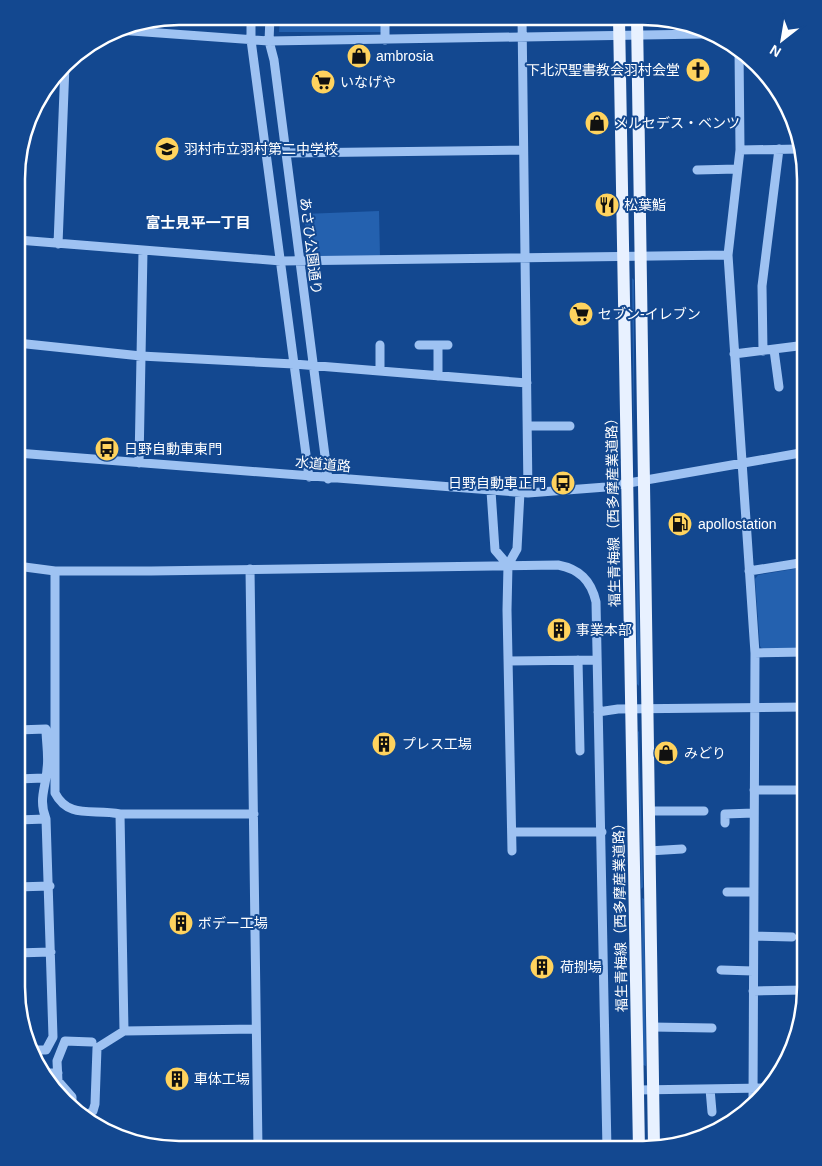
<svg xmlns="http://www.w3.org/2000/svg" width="822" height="1166" viewBox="0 0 822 1166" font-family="Arial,'Noto Sans JP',sans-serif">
<rect width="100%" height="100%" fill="#134890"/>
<path fill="#2461af" d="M280,17H382V32H279Z
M379,211L380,257L309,258L304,214Z
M632,278L634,280V455Z
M636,509L640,642L639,686L637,684Z
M806,567V649L763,650L760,646L755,579L758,575Z
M639,731L643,887L641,889L638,732Z
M642,898L644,899L646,1066L643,1065Z"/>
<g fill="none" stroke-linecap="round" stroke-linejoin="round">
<path stroke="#9ec2f2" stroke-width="9" d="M251,16V40L309,477
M270,17L269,41L274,60L328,479
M385,17V40
M522,17L528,493
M118,30L269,41L704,34
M739,49L740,150L728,255L755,653L753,1100
M740,150L799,149
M286,153L523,150
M697,170L737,169
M18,240L281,261L728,255
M58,244L65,65
M17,343L141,356L294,364L527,383
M380,345V371
M419,345H448
M774,350L779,387
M763,351L762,286L779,149
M734,354L806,345
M438,376V345
M528,426H570
M17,453L528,493L606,487L806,452
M139,463L143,251
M491,491L495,550L508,565
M17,566L55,571H151L558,565C579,569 591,580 596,602L607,1150
M250,569L258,1149
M55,571V793C69,820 94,808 120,814H254
M749,571L806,562
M755,653L806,652
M578,660L580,751
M508,661L597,660
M598,712L618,709L806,707
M17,730L46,729C46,742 49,756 47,769C46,787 38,799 46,819L53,1037L46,1050H31
M17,779L44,778
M754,790H805
M648,811H704
M120,814L124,1031
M17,820L46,819
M725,823V814L754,813
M512,832H602
M512,851L507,610L508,565L517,549L520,492
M649,851L682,849
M16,887L50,886
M727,892H754
M754,936L792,937
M16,953L51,952
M721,970L753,971
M753,991L805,990
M652,1027L712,1028
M46,1073H58
M710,1089L712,1112
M638,1090L767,1088
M72,1104V1097L58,1081L57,1061L65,1041L92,1042
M84,1117L93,1111L95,1104L97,1048L124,1031L256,1029"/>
<path stroke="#e8f1ff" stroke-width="12" d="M619,18L639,1150
M637,18L654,1147"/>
</g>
<defs>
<symbol id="shop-disc" viewBox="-11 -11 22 22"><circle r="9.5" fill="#ffd35e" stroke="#134890"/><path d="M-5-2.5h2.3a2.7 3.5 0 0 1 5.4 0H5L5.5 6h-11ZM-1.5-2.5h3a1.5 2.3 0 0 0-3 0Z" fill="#111"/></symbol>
<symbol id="church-disc" viewBox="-11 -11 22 22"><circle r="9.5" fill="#ffd35e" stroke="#134890"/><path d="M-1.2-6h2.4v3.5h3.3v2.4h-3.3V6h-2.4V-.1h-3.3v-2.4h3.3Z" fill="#111"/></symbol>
<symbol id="supermarket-disc" viewBox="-11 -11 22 22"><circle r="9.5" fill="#ffd35e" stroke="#134890"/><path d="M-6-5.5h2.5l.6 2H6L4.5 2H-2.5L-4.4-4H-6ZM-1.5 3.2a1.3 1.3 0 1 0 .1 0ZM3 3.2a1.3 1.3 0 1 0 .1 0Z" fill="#111"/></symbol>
<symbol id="school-disc" viewBox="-11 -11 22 22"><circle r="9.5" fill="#ffd35e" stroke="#134890"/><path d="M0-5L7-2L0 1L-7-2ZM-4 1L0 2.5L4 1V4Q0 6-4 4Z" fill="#111"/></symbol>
<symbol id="restaurant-disc" viewBox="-11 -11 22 22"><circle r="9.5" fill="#ffd35e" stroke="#134890"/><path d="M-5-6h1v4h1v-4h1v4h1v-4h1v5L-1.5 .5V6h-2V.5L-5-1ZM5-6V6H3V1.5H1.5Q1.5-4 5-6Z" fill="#111"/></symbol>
<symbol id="bus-disc" viewBox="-11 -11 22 22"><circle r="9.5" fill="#ffd35e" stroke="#134890"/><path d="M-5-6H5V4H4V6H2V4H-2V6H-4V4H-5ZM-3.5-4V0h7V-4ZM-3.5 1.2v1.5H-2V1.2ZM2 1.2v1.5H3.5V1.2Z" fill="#111"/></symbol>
<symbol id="fuel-disc" viewBox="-11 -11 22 22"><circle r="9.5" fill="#ffd35e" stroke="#134890"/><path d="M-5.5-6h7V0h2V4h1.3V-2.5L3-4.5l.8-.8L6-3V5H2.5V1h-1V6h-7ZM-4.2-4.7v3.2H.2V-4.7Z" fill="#111"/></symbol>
<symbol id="building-disc" viewBox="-11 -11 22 22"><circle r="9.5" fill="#ffd35e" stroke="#134890"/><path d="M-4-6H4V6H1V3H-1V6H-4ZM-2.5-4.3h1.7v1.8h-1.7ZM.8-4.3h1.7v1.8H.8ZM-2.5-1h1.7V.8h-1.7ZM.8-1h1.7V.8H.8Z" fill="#111"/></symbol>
</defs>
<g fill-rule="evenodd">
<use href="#shop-disc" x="345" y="42" width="28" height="28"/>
<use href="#church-disc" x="684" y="56" width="28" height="28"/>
<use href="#supermarket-disc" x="309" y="68" width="28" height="28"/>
<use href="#shop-disc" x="583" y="109" width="28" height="28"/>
<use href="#school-disc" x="153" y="135" width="28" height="28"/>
<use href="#restaurant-disc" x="593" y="191" width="28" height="28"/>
<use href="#supermarket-disc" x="567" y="300" width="28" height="28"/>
<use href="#bus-disc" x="93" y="435" width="28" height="28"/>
<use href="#bus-disc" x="549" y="469" width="28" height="28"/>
<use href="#fuel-disc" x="666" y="510" width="28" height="28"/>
<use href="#building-disc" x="545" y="616" width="28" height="28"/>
<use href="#building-disc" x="370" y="730" width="28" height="28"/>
<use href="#shop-disc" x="652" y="739" width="28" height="28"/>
<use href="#building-disc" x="167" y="909" width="28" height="28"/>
<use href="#building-disc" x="528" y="953" width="28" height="28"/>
<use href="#building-disc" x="163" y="1065" width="28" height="28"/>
</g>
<g text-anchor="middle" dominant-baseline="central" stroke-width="4" stroke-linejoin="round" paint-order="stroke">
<g font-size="14" fill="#fff" stroke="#134890" text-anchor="start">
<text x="376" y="56">ambrosia</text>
<text x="680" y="70" text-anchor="end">下北沢聖書教会羽村会堂</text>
<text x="340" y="82">いなげや</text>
<text x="614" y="123">メルセデス・ベンツ</text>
<text x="184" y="149">羽村市立羽村第二中学校</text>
<text x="624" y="205">松葉鮨</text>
<text x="598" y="314">セブン-イレブン</text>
<text x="124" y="449">日野自動車東門</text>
<text x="546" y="483" text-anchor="end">日野自動車正門</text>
<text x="698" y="524">apollostation</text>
<text x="576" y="630">事業本部</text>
<text x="402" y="744">プレス工場</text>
<text x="684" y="753">みどり</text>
<text x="198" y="923">ボデー工場</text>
<text x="560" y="967">荷捌場</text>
<text x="194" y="1079">車体工場</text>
</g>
<g font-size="14" fill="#fff" stroke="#134890">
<text transform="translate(311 246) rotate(83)">あさひ公園通り</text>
<text transform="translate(323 464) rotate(5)">水道道路</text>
<text transform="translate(613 509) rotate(-91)">福生青梅線（西多摩産業道路）</text>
<text transform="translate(620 914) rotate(-91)">福生青梅線（西多摩産業道路）</text>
</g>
<g font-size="15" font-weight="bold" fill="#fff" stroke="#134890">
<text x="198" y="222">富士見平一丁目</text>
</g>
</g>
<path d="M0 0H822V1166H0ZM179 25H643A154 154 0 0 1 797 179V987A154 154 0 0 1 643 1141H179A154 154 0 0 1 25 987V179A154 154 0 0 1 179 25Z" fill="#134890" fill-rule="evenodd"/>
<path fill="none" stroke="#fff" stroke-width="2.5" d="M179 25H643A154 154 0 0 1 797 179V987A154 154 0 0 1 643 1141H179A154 154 0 0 1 25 987V179A154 154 0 0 1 179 25Z"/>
<g transform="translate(782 40) rotate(211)" stroke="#134890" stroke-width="4" paint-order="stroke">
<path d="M0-4L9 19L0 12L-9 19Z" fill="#ffffff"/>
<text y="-8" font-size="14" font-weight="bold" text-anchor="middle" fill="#ffffff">N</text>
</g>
</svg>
